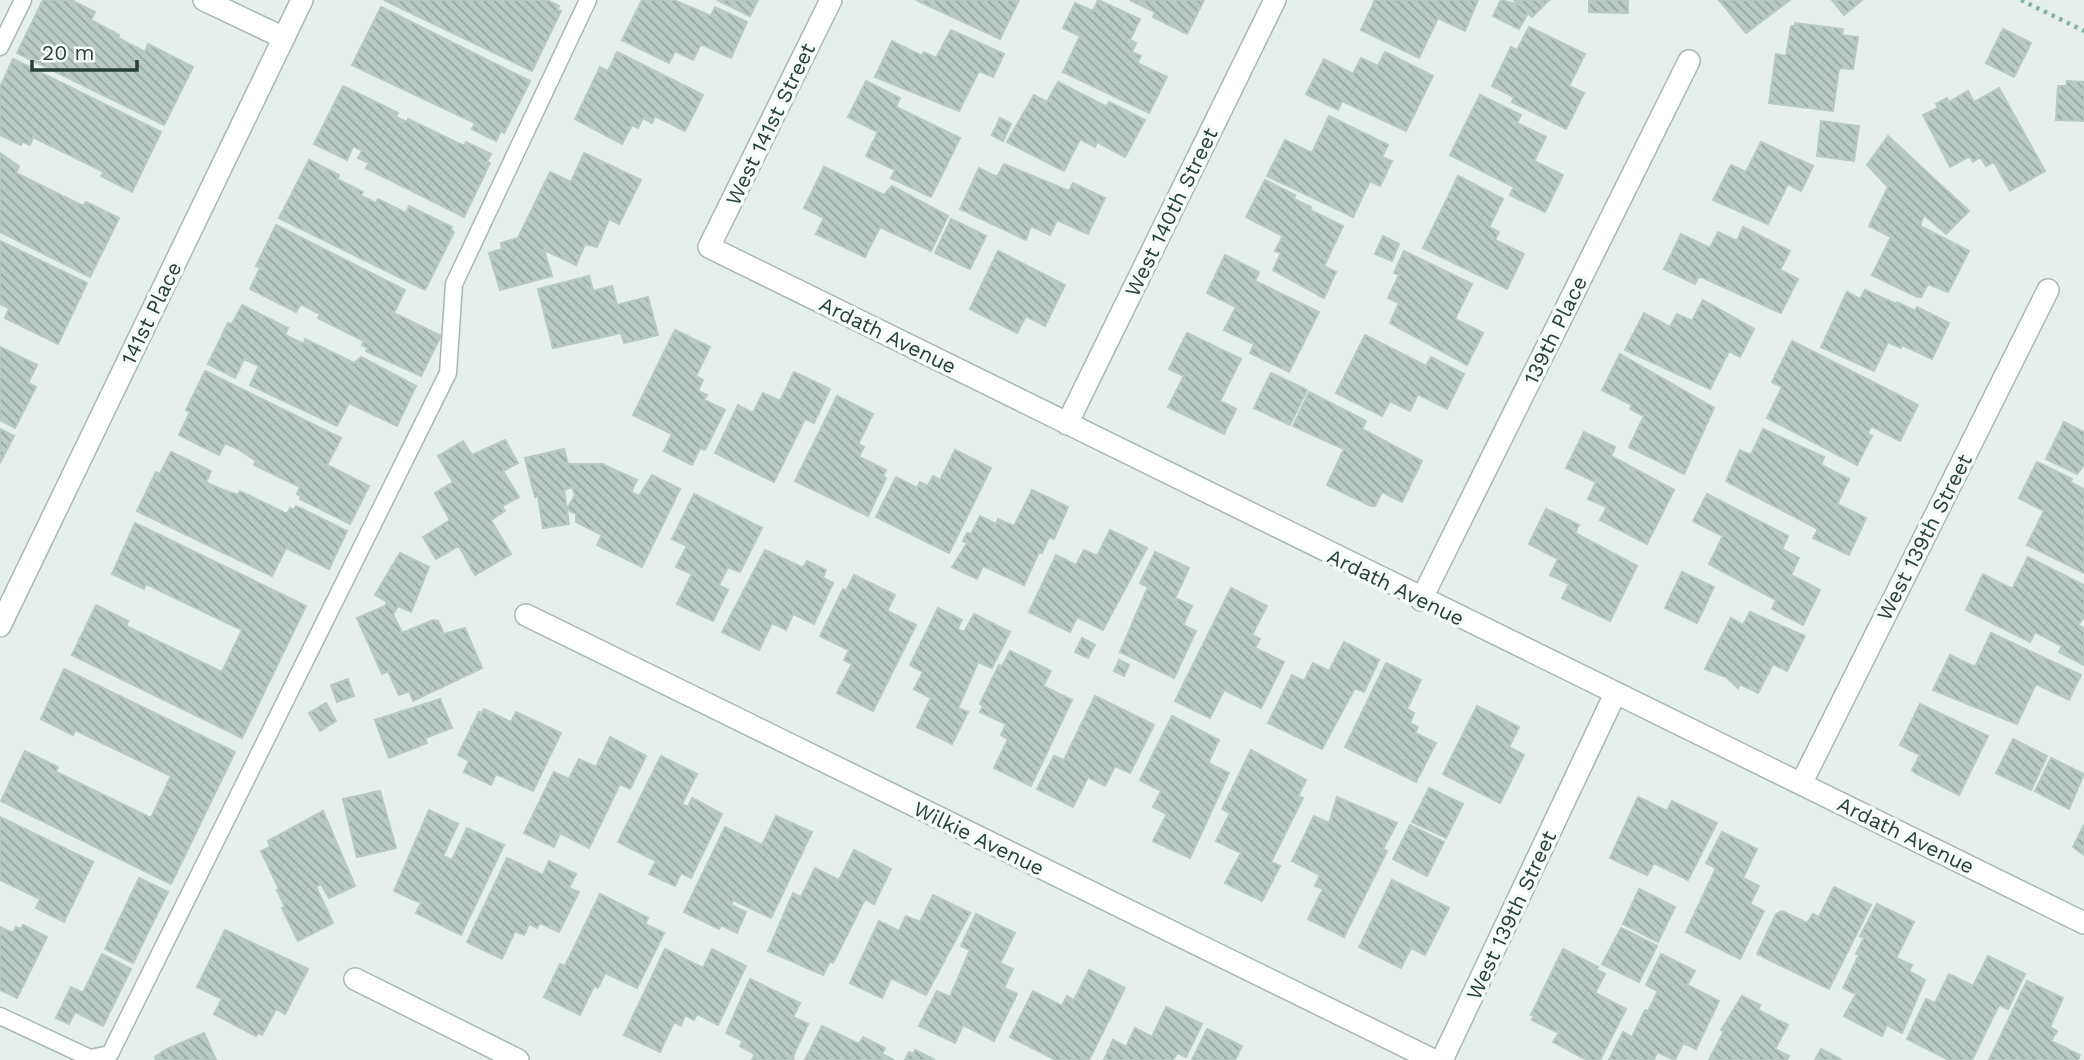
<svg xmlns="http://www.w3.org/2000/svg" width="2084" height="1060" viewBox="0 0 2084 1060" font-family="'Work Sans',sans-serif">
<defs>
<pattern id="building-back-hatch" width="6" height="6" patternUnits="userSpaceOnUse" patternTransform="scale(1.75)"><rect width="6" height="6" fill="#bbcac4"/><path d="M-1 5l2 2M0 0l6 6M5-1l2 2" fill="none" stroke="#98a6a0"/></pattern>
</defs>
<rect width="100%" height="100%" fill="#e6efeb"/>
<path fill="url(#building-back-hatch)" stroke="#b8c9c2" stroke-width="2" d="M43,0H71L95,12L91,20L119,35L118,38L145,52L148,44L193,67L164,125L17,53Z
M384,0H547L559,6L557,10L561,11L532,71Z
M642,0H674L711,16L715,7L747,22L731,58L701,44L693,60L675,51L669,63L622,40Z
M717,0H758L750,16Z
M916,0H1019L1000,39Z
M1098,0L1140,19L1130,40L1136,43L1132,52L1141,56L1137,63L1167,77L1149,113L1063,72L1080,36L1063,28L1075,3L1093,11Z
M1130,0H1204L1187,34L1153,17L1155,12Z
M1375,0H1478L1465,31L1438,18L1419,58L1361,30Z
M1501,0L1519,5L1514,0H1549L1532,17L1528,13L1519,29L1493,16Z
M1589,0H1628V13L1589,12Z
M1719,0H1790L1746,33Z
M1832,0H1862L1844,15Z
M381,7L530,81L504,133L501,131L496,141L472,129L475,123L352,65Z
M1795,23L1843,29L1842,35L1858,37L1853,69L1839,68L1833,111L1769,103L1776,54L1786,56L1791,26H1795Z
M1529,27L1585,54L1569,86L1584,93L1566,129L1512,102L1514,97L1492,86L1511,47L1517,50Z
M2003,29L2031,43L2014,77L1986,63Z
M951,30L1004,54L993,77L979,71L959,111L875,77L892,41L922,56L924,52L936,58Z
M617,52L703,95L685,131L655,116L652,123L643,118L638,128L632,125L622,144L575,119L600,67L608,71Z
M1385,52L1433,76L1406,131L1342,101L1338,110L1306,94L1324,59L1353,74L1361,58L1378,66Z
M13,59L161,132L132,192L101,176L104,172L33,137L30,145L22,141L21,145L0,135V87Z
M866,81L900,98L896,107L960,138L931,197L891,178L895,170L866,156L878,132L848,117Z
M2067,81L2084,82V121L2056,120L2058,86H2066Z
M1058,82L1107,107L1109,102L1145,120L1125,157L1097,142L1095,147L1080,139L1064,171L1007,142L1034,95L1047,102Z
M343,86L398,113L396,117L407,122L408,119L464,146L466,142L491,154L487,162L490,163L464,217L366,168L369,163L358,158L362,151L353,146L347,160L314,144Z
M1999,88L2045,171L2010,191L1994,162L1986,166L1980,157L1973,162L1970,156L1950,167L1923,115L1938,108L1936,104L1947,98L1949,102L1968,91L1974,102Z
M1480,95L1521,115L1517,123L1546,137L1534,161L1563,175L1545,212L1510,195L1514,187L1450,155Z
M1329,116L1388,145L1382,157L1392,161L1380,186L1370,181L1353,217L1267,176L1285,140L1312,153Z
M1000,118L1011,124L1003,141L992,135Z
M1821,121L1859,126L1854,161L1817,156Z
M1888,136L1969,211L1946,234L1924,215L1920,226L1969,251L1948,292L1928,284L1921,297H1917L1872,275L1891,237L1869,226L1888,187L1867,165Z
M1761,142L1813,166L1801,191L1788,184L1768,224L1713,200L1731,165L1746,172Z
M0,153L19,166L16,173L83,206L86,202L119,218L90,277L0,232Z
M584,153L641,180L619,224L609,219L597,247L585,244L576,265L544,250L552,276L500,290L489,253L502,249L501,243L518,238L550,172L571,182Z
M309,160L339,175L337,179L363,192L361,196L376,203L378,199L406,213L409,206L452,227L451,230L454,232L425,290L279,218Z
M1004,164L1069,191L1073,183L1105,198L1088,234L1057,220L1050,235L1031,226L1026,240L960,209L979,168L997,177Z
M824,167L884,195L892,186L948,216L931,251L880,227L865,257L816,234L824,218L804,208Z
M1458,176L1503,199L1489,227L1499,232L1495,240L1524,254L1507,289L1423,248Z
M1265,180L1295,195L1294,199L1311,207L1310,210L1343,226L1324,266L1336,272L1324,298L1273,270L1281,253L1275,251L1283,236L1246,217Z
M951,219L986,236L970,269L935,253Z
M276,225L405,290L394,313L441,336L421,376L366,351L368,348L362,345L364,341L318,318L320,314L301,304L296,312L250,289L260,268L256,266Z
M1743,227L1790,251L1780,270L1798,279L1781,313L1699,276L1695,284L1664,269L1681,234L1710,248L1718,232L1737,241Z
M1383,236L1399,244L1392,261L1375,254Z
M0,241L87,283L58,344L5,318L9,308L0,304Z
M998,251L1065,285L1045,326L1026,316L1017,333L970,309Z
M1404,251L1472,284L1455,319L1483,333L1467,365L1390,323L1399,303L1388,298L1399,275L1394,273Z
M1225,255L1259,272L1255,281L1319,312L1289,372L1250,353L1254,344L1224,330L1236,307L1207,293Z
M589,276L593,291L612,286L617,305L648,297L658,335L624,343L621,333L553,348L538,289Z
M1865,290L1896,304L1897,302L1915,311L1917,307L1949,323L1932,359L1902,345L1901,348L1888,342L1874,371L1821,347L1847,292L1860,299Z
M1703,300L1754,329L1740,357L1729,351L1710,389L1625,350L1644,313L1670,327L1677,314L1692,321Z
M242,305L288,328L285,335L304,344L305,339L354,363L361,357L416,386L397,426L349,403L337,426L250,385L259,366L244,359L235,378L208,364L228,323L232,324Z
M675,330L710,347L696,376L703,380L698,391L707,395L704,400L725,410L705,450L700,448L692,465L664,451L672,434L633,415Z
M1187,333L1241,359L1220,401L1236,409L1224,434L1168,407L1184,376L1169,369Z
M1365,335L1426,366L1431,357L1464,374L1447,409L1418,394L1410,411L1390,401L1382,416L1336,393Z
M1792,341L1918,405L1900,441L1871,426L1868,434L1872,436L1857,465L1767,418L1782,387L1772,382Z
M0,347L37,365L28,383L36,387L15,428L0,420Z
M1620,354L1714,408L1684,474L1629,447L1644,416L1630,409L1632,405L1602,390Z
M205,371L341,438L327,465L369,486L350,524L300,499L301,496L297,494L300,487L254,465L256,461L238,449L225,443L219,455L179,435L190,412L186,410Z
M794,372L830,389L814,423L805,419L774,482L715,453L738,405L753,413L763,393L780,401Z
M1271,373L1307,390L1290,425L1254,408Z
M1309,392L1366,421L1362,429L1422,461L1402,502L1382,492L1375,506H1371L1327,485L1344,449L1293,426Z
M837,396L873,414L858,444L864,447L859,457L886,470L883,476L886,478L868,516L795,481Z
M2064,422L2084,432V465L2077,474L2046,459Z
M0,429L14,436L0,463Z
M1763,429L1824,457L1821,465L1849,479L1837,504L1866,518L1849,555L1813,538L1818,529L1726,481L1740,450L1751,455Z
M1584,432L1615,447L1611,456L1674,490L1647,544L1600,520L1607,507L1588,499L1596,482L1566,468Z
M505,440L518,463L503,471L519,497L502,506L505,511L491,520L511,554L475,575L459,546L436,559L423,537L450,520L435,493L453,482L438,456L463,441L472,455Z
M564,449L568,464H602L637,480L631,492L639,496L652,475L680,489L642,567L597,545L602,535L576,522V514L567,509L575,495L572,487L564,490L569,524L543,528L538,496L535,497L525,458Z
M955,450L991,468L949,553L876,517L896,477L917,488L920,482L928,486L933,476L940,480Z
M171,452L211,471L206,482L218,488L238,495L240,491L287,514L290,508L294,510L296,506L347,531L329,569L286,548L272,576L137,511L156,472L160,474Z
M2037,462L2072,479L2070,482L2084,489V573L2027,545L2044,511L2019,498Z
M1032,490L1068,507L1054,539L1049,537L1042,553L1039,552L1024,585L983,566L977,579L952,567L967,543L963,541L967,533L971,534L980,516L996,524L998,519L1014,526Z
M694,494L762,528L740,572L728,567L719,585L728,590L713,621L677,604L692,574L676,567L687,546L672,539Z
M1707,494L1788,536L1782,549L1799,558L1791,575L1820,590L1803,625L1772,609L1776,600L1709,564L1723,536L1693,521Z
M1546,509L1579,525L1575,533L1637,566L1610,621L1562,598L1569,584L1550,575L1558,559L1529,544Z
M135,523L306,606L242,738L72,655L96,605L128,621L126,626L222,672L242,630L146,584L144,589L112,574Z
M1110,530L1147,548L1103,630L1077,617L1070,632L1029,612L1056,555L1076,565L1084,550L1097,556Z
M765,550L803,568L807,561L826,570L823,578L833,583L814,624L793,614L786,630L772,623L759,650L722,632Z
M1155,552L1189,568L1175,598L1192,606L1183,625L1196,631L1174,678L1120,652L1148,587L1140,583Z
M400,553L429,567L411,612L398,606L393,614L402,633L433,620L438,621L444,634L465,628L482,668L413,701L409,691L399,695L388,671L382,674L357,618L385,606L387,602L375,595Z
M2028,557L2084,585V617L2078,625L2084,628V665L2059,652L2062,646L2035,632L2030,642L1966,610L1983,574L2012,589Z
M1682,572L1714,587L1697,623L1665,608Z
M854,575L895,595L887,611L916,625L873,711L837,693L852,664L844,660L849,650L820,636L843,589L846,591Z
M1231,588L1267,606L1252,635L1260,639L1255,648L1284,662L1261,708L1224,690L1210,718L1175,701Z
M938,608L962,620L957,629L964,632L974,614L1010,632L992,668L978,662L958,708L968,712L952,744L917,727L931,698L914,689L923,672L910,665Z
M1750,612L1805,636L1787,671L1773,664L1758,693L1740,684L1738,688L1726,677L1705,669L1731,618L1743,625Z
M1991,633L2081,675L2069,700L2036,684L2017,724L1933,690L1950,655L1975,667Z
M1082,638L1095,645L1088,658L1075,652Z
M1344,642L1379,660L1364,692L1355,688L1322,749L1268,723L1292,675L1304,681L1313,663L1329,671Z
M1010,651L1051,671L1043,686L1072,700L1031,786L994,768L1008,739L1001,735L1006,724L980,712L983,706L980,704L999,665L1002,666Z
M1119,660L1129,665L1124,676L1114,671Z
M1386,663L1421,680L1407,709L1414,713L1410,723L1418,727L1415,733L1436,743L1416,782L1345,747Z
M64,669L235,752L171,884L1,801L25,751L58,767L56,772L151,818L171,776L75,730L73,735L41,719Z
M348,679L354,696L337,702L331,685Z
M1095,696L1154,725L1130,773L1115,766L1105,786L1088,777L1073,807L1037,789L1054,756L1064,760Z
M440,699L452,728L425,738L427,743L389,758L375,720Z
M326,703L336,721L320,731L309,713Z
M1920,704L1988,736L1959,795L1915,773L1912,770L1920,755L1900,745Z
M1477,706L1519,727L1509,747L1524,755L1500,803L1443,774Z
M484,709L511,722L516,712L561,733L533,791L496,774L491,785L464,772L469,761L458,755L479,712L482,713Z
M1172,716L1219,740L1208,763L1229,773L1190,858L1153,841L1167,814L1153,807L1161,791L1140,780Z
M610,737L646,756L630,789L620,784L589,848L560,833L554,847L524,833L554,772L569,779L579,759L596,767Z
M2013,739L2047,756L2031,790L1996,773Z
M1251,750L1306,780L1298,796L1303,798L1271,862L1280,866L1262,901L1225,883L1241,853L1216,841L1230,813L1222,809Z
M661,756L697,774L682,804L688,807L692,798L722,814L691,878L681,873L675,886L649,874L656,861L618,842Z
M2051,758L2084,774L2069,809L2035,791Z
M1429,788L1463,804L1446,838L1412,822Z
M380,791L396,848L357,857L343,799Z
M1337,797L1397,823L1383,849L1387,851L1344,937L1308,919L1323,889L1315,886L1320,875L1292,861L1314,816L1329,823Z
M1638,797L1667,811L1672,801L1717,823L1688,880L1654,863L1647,875L1610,858Z
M429,810L458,824L443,856L452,860L467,828L504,845L461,935L416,913L421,903L394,891Z
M323,811L355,886L329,898L321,884L316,887L333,923L298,941L282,908L285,907L277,890L279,889L261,851L270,847L268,841Z
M776,816L812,832L771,918L733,900L731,905L746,912L737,933L721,925L719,929L684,912L725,827L762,845Z
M0,817L93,862L64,922L36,908L40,899L0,880Z
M1410,825L1444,842L1427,876L1393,859Z
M2084,825V855L2073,847Z
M1722,832L1757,849L1743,878L1759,886L1750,904L1764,911L1740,959L1686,932L1716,868L1706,863Z
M854,850L891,869L874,904L865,899L833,963L830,961L823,975L768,951L793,893L801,897L815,868L839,880Z
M507,858L543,875L549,861L576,874L569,888L579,892L559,932L540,923L537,928L529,924L524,935L515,931L502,959L467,942Z
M139,878L168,892L133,963L105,949Z
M1392,880L1449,908L1425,955L1411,948L1401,968L1359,947Z
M1834,887L1871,905L1829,989L1757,954L1776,914L1782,911L1807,923L1813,914L1819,917Z
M1639,889L1675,907L1658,942L1623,924Z
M600,894L648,918L645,924L664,933L637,988L605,973L598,988L594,986L580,1015L544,997L560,964L565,966Z
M933,895L970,913L926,995L891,978L882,998L850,983L879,921L899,931L906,916L920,922Z
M1877,904L1914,922L1896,958L1912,965L1909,971L1925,980L1902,1033L1887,1025L1882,1036L1844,1016L1856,994L1843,988L1859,955L1856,954L1864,938L1860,936Z
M976,914L1015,933L1000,963L1013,969L1004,988L1017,994L994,1041L963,1025L955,1043L919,1026L937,991L950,997L970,950L961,946Z
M23,925L47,937L17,998L0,990V927L13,933L16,927L21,929Z
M1621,928L1657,946L1639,982L1602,964Z
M225,930L308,969L285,1014L276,1009L262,1035L258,1033L256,1036L214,1014L222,999L197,987Z
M665,949L703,968L712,949L746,966L718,1025L697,1014L694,1020L685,1015L681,1026L674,1022L660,1052L624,1035Z
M1563,949L1598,967L1596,969L1605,974L1595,993L1626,1009L1600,1060H1587L1553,1042L1559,1033L1532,1020L1534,1016L1531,1015Z
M102,954L131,969L103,1026L75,1012L69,1024L56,1018L71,987L83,993Z
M1661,954L1695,971L1687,985L1719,1001L1696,1049L1683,1043L1675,1060L1657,1052L1654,1060H1609L1623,1032L1632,1037L1645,1010L1648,1011L1658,991L1646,985Z
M1988,956L2025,974L2008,1009L1999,1005L1972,1060H1949L1907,1039L1926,999L1935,1003L1949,974L1973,986Z
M1089,970L1125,988L1089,1060H1056L1010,1037L1033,991L1062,1006L1067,996L1074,1000Z
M750,979L800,1003L793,1017L808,1024L793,1056L794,1060H752L755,1054L740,1046L743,1041L726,1033Z
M2027,981L2063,998L2050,1027L2057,1031L2051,1041L2080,1055L2078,1060H1989Z
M1742,996L1760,1005L1758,1010L1788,1025L1775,1049L1789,1056L1787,1060H1709L1724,1031L1721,1030Z
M1166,1007L1202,1024L1186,1057L1177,1053L1173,1060H1104L1113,1040L1126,1047L1135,1028L1152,1037Z
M822,1026L859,1044L863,1037L885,1048L882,1054L894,1060H805Z
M1207,1029L1242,1046L1235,1060H1192Z
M204,1033L216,1060H156L155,1057L167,1049Z
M1821,1049L1842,1060H1815Z
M915,1050L935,1060H905L909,1052L913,1054Z"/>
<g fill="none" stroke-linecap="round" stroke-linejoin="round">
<defs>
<path id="lane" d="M0,47L23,0
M0,1016L90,1058L110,1054L448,373L454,284L588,0"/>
<path id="street" d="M204,0L284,38
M831,0L709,247L2084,923
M1067,424L1275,0
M1421,600L1689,61
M526,615L1433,1060
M0,626L302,0
M1801,784L2048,290
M355,979L518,1060
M1442,1060L1615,694"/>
</defs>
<use href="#lane" stroke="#a8b8b2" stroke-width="19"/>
<use href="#street" stroke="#a8b8b2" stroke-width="24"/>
<path stroke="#86b3a5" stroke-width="4.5" stroke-dasharray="3.5 5" stroke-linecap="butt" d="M2021,0L2084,31"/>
<use href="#lane" stroke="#fff" stroke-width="16"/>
<use href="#street" stroke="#fff" stroke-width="21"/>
</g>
<g text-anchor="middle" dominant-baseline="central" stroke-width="7" stroke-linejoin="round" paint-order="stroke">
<g font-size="21" fill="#24423a" stroke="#f7fbf9">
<text transform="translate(770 124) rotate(-64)">West 141st Street</text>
<text transform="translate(1171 212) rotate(-64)">West 140th Street</text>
<text transform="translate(151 313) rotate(-64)">141st Place</text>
<text transform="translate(1555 330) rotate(-64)">139th Place</text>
<text transform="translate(888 335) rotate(26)">Ardath Avenue</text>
<text transform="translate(1924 537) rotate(-63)">West 139th Street</text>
<text transform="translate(1396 587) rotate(26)">Ardath Avenue</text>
<text transform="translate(1906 835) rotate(26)">Ardath Avenue</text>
<text transform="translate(979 838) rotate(26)">Wilkie Avenue</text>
<text transform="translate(1511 915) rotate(-65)">West 139th Street</text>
</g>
</g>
<path d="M32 60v10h105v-10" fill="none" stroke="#24423a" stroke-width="3.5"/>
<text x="42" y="60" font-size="21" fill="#24423a" stroke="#f7fbf9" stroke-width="5" paint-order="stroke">20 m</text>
</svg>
